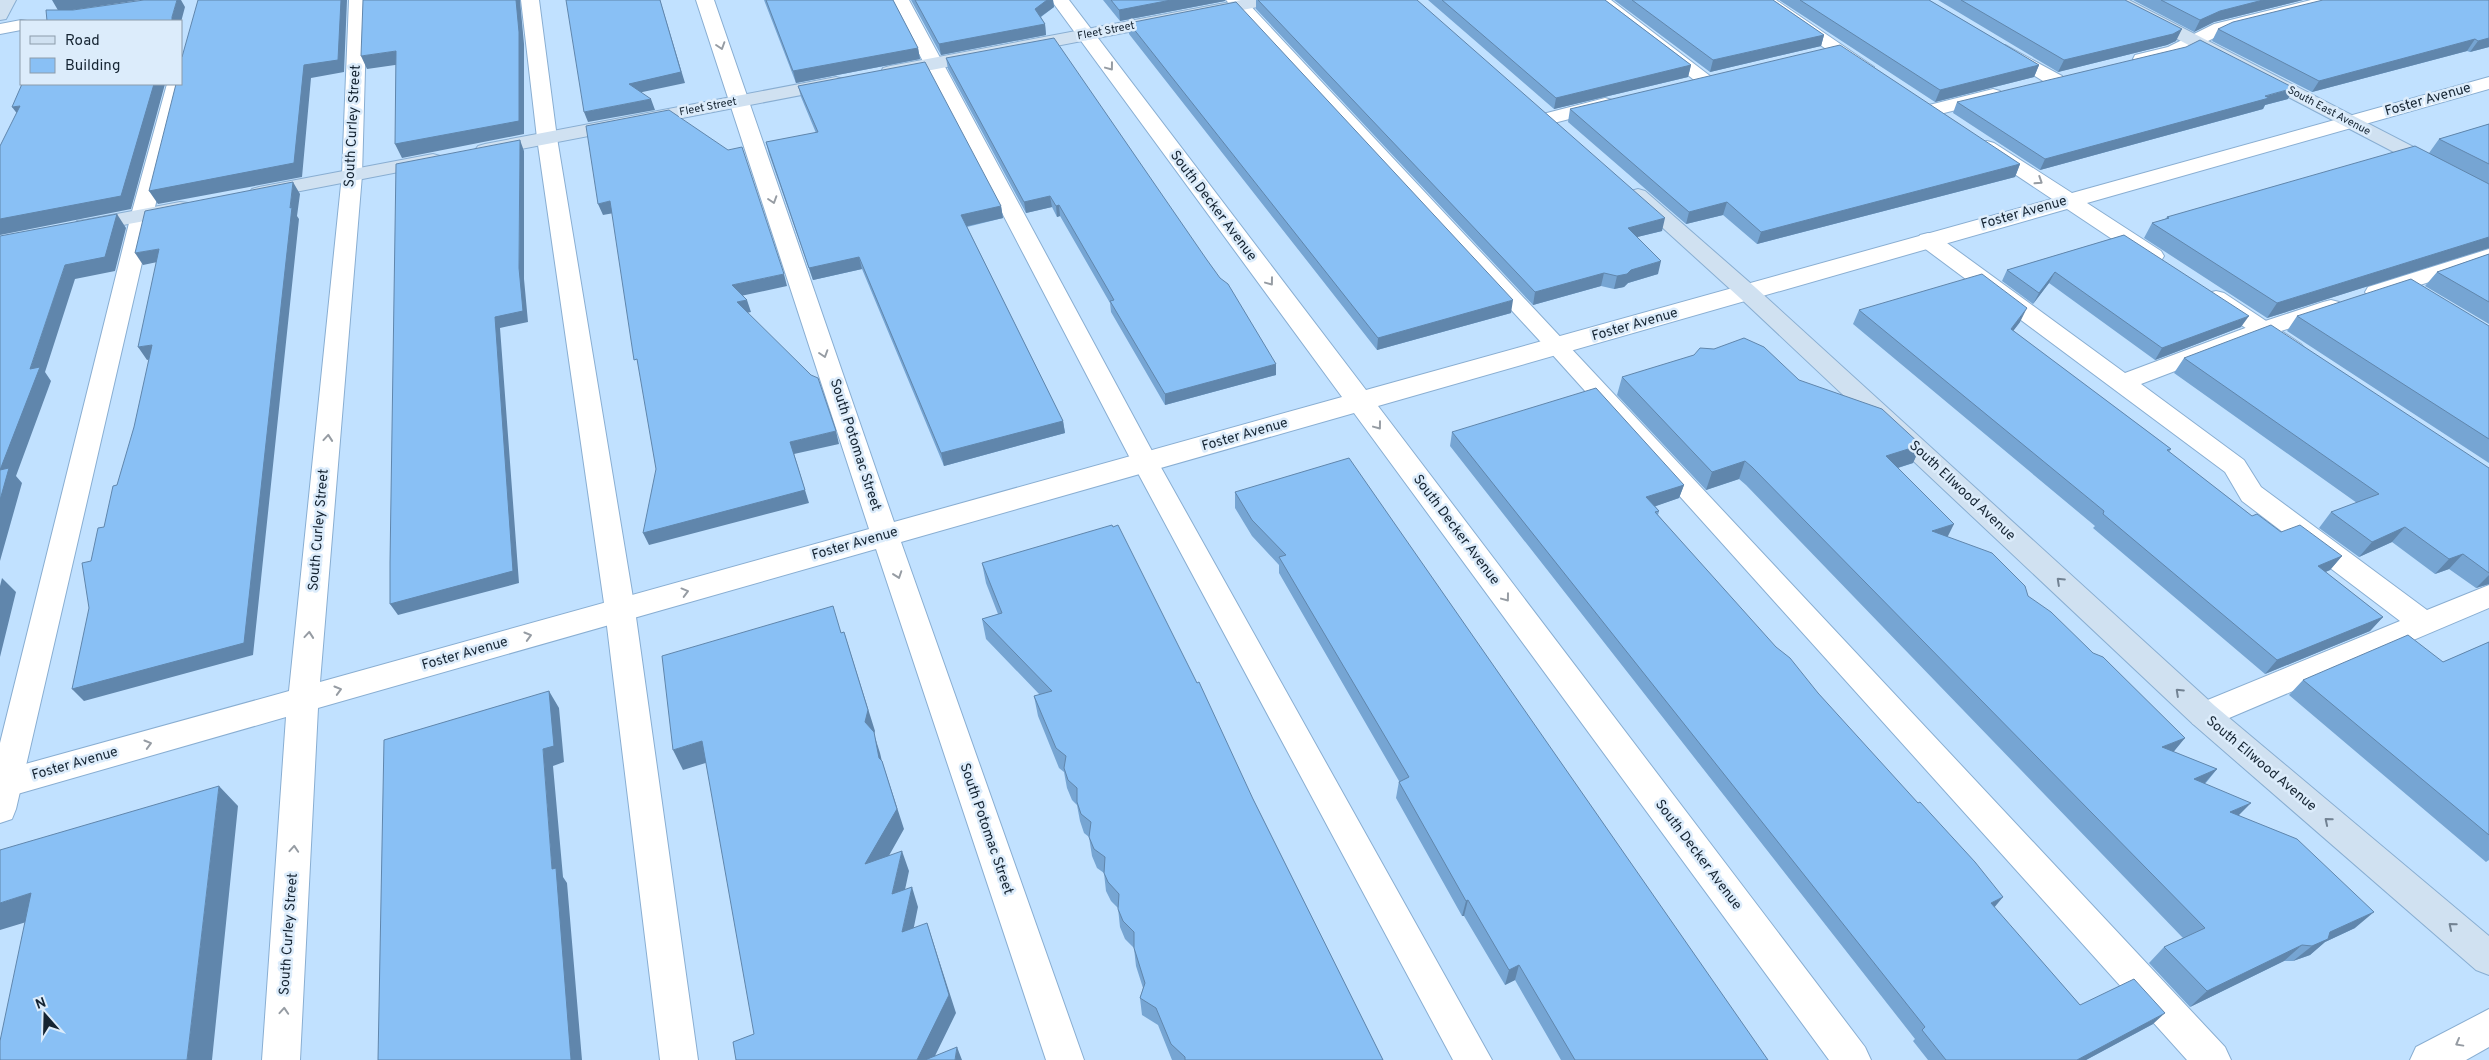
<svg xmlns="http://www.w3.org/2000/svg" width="2489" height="1060" viewBox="0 0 2489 1060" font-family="Overpass,sans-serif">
<rect width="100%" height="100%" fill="#c1e1ff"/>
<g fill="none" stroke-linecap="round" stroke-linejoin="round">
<defs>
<path id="lane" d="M521,0H539L557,138L635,610L698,1060H660L605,610L537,138Z
M891,0H909L1158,462L1492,1060H1453L1132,462Z
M1226,0H1245L2225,1047L2231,1060H2187L1550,352Z
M1591,0H1611L1714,79L1712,83H1698Z
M2311,0H2341L2338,4L2226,32L2180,55L2142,65L2135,63L2133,59L2135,55L2168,47L2214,24Z
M21,20L27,21H21V30L0,34V24Z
M2005,45L2062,76L2064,80L2062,84H2048L1999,54L1996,50L1999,46Z
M181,80L185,84L153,215L16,809L12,819L0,823V743L131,215L167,84H181Z
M1993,89L2000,91L2003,95L2000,99L1932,116L1925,114L1922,110L1925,106Z
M1605,98L1612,100L1615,104L1612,108L1550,124L1543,122L1540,118L1543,114Z
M1928,233L1936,235L2125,373L2256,324L2323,302L2331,300L2339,302L2343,307L2339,312L2272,334L2141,384L2244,460L2261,487L2427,610L2489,585V608L2215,724L2204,728L2193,724L2188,715L2193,706L2400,621L2242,501L2225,472L1920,245L1917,240L1920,235Z
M2489,249V263L2376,299L2368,297L2365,292L2368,287Z"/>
<path id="street" d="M349,0H367L362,175L320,682L869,529L696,0H714L894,522L1342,397L1051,0H1069L1366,390L2052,199L1980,151L1977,147L1980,143L1987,141L1994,143L2072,193L2489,77V89L2087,203L2161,251L2164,256L2161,261L2153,263L2145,261L2067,209L1378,406L1865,1047L1871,1060H1829L1354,413L901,542L1084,1060H1046L876,549L318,708L300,1060H262L286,717L0,799V771L289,691L342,175Z
M1755,0H1776L1874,67L1872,71H1858Z
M2216,291L2224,293L2301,344L2305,349L2301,354L2293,357L2285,354L2208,303L2204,298L2208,293Z
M2489,1009V1047L2466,1060H2410L2416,1047Z"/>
<path id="secondary" d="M0,0H16L6,19L0,20Z
M1241,0H1277L1274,4L1268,5L890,78L883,76L881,72L883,68L890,66Z
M2107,0H2129L2489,186V200L2482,198L2110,4Z
M836,77L843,79L845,83L843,87L485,156L478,154L475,150L478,146L485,144Z
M433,154L440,156L443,160L440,164L259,199L252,197L249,193L252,189L259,187Z
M1638,189L1645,191L1756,288L2215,706L2489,936V975L2476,970L2193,724L1740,298L1631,199L1627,195L1631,191Z
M180,202L188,203L191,208L188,213L85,232L77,231L74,226L77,221L85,220Z"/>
</defs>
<use href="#lane" stroke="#89aed2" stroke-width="2"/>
<use href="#street" stroke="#89aed2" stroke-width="2"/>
<use href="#secondary" stroke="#89aed2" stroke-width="2"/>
<use href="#lane" fill="#fff" fill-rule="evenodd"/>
<use href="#street" fill="#fff" fill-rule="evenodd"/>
<use href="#secondary" fill="#d0e1f1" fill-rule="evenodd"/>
</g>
<path fill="#76a5d3" d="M764,0H893L918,48L920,59L796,83Z
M911,0H1053L1054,7L1041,17L1045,24L1046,35L941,55Z
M1103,0H1225V1L1120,21Z
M1256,0H1417L1662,231L1637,237L1658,274L1628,283L1624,287L1614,289L1601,286L1533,305L1256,9Z
M1428,0H1605L1691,65L1688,77L1554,109Z
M1614,0H1773L1824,35L1821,46L1710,72Z
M1779,0H1929L2039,65L2034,77L1935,102Z
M1938,0H2125L2176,41L2167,45L2058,72Z
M2133,0H2303L2214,22L2194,32Z
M2489,0V47L2470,52L2467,51L2312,92L2212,41L2218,29Z
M1129,23L1511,313L1377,350L1129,34Z
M946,58L1276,375L1165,405L1111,312L1110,303L1060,216L1057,217L1052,207L1026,213L948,69Z
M798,86L1001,206L1003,218L967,227L1063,421L1065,433L944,466L862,269L813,280L769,154L766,142L816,133L801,97Z
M2288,99L2265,105L2263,109L2040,170L1953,113L1957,102Z
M1570,109L2020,164L2015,177L1757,244L1723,215L1686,224L1568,122Z
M2489,124V248L2267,318L2144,238L2152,223L2165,219L2167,217L2429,153L2439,139Z
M2124,235L2241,327L2155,360L2049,283L2033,304L2002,281L2007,270Z
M2489,254V324L2425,286L2437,272Z
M1859,310L2020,322L2013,331L2171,449L2169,452L2252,516L2281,532L2342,556L2330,570L2325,572L2383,617L2370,631L2265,674L2093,528L2095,526L1853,324Z
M2297,316L2489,326V463L2287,331Z
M2184,358L2489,468V584L2476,588L2449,569L2435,574L2392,542L2359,557L2319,528L2331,512L2357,503L2174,373Z
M1622,377L1799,380L1921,445L1913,463L1898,468L1947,537L2028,596L2173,752L2217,769L2205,784L2239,815L2355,928L2325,942L2310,955L2293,961H2284L2190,1007L2149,963L2164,947L2183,938L1746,485L1739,479L1706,490L1617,395Z
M1452,432L1684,485L1679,498L1655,506L1659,511L1658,515L1994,908L2080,1005L2153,1024L2086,1060H1928L1913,1041L1915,1039L1450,446Z
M1235,492L1768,1060H1561L1515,980L1505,985L1464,916H1462L1396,798L1399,781L1279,573V565L1252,536L1235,508Z
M982,563L1253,799L1383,1060H1172L1158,1025L1142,1015L1140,998L1143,988L1136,966L1134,948L1125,939L1120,927L1118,908L1111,901L1106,891L1104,873L1097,868L1092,856L1089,837L1084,833L1080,821L1077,805L1072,800L1067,788L1064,772L1059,768L1038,716L1034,696L1040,695L986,639L982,619L998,614L986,583Z
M2489,642V860L2486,862L2289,695L2303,680L2443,662Z"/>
<path fill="#6086ac" d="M52,0H140L59,12Z
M177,0H181L185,7L181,22V21H172V17Z
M341,0H347L344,72L311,78L302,177L158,204L149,191Z
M516,0H520L524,44V134L402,158L395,144Z
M660,0L685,83L633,94L629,84Z
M1047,0H1053L1054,7L1036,20L1035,9Z
M1171,0H1225V1L1120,21L1119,10Z
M2263,0H2303L2214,22L2194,32L2200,20L2220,11Z
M1045,24L1046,35L941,55L939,44Z
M2182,29L2176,41L2167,45L2058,72L2064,60Z
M1824,35L1821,46L1710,72L1713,60Z
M2489,38V47L2470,52L2478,41Z
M2475,39L2467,51L2312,92L2319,81Z
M918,48L920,59L796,83L793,71Z
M396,51L402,64L367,69L361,56Z
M1691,65L1688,77L1554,109L1556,98Z
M2039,65L2034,77L1935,102L1940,90Z
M154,84H165L131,209L0,235V219Z
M2294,88L2288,99L2265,105L2263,109L2040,170L2045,159Z
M651,99L655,110L588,122L584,112Z
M20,106L22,120L12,107Z
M520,140L524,151V279L528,322L500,328L519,583L398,615L390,604L495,317L519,268Z
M2020,164L2015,177L1757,244L1761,232Z
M293,182L300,194L297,216L299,219L253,655L84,701L72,689L290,208Z
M1050,196L1052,207L1026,213L1024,202Z
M610,201L614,213L603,215L598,204Z
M1727,202L1723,215L1686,224L1689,212Z
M1059,205L1060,216L1057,217L1056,206Z
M1001,206L1003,218L963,227L961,215Z
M117,214L126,228L115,271L75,279L45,372L51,381L16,476L22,483L0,561V470L30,369L65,265Z
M1665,218L1662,231L1625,240L1628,228Z
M2489,237V248L2267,318L2277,303Z
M159,249L167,260L143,265L135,253Z
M859,257L862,269L813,280L809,268Z
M1661,261L1658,274L1628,283L1624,287L1614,289L1617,276L1631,270Z
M2055,272L2049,283L2033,304L2039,293Z
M1604,273L1601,286L1533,305L1535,292Z
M784,274L787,286L736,297L732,285Z
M747,300L751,312L741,314L737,302Z
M1513,300L1511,313L1377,350L1378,338Z
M2027,308L2020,322L2004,343L2011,329Z
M2249,316L2241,327L2155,360L2162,348Z
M152,345L160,357L147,360L138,347Z
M1276,364V375L1165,405V394Z
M1063,421L1065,433L944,466L941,453Z
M836,431L839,444L794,454L809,503L649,545L643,533L790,442Z
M1921,445L1913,463L1878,474L1886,456Z
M1745,461L1739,479L1706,490L1712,472Z
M1684,485L1679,498L1642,511L1646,497Z
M1954,524L1945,542L1932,531Z
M2405,527L2392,542L2359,557L2372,542Z
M2463,554L2449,569L2435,574L2449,559Z
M2342,556L2330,570L2306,581L2318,566Z
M2489,575V584L2476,588Z
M2,578L16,592L0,657V586Z
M2383,617L2370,631L2265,674L2277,660Z
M844,632L875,731L874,734L880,753L886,778L865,722Z
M549,691L559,708L564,762L553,766L563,877L567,883L582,1060H571L552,869L543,749Z
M2185,738L2171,755L2162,747Z
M702,741L712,761L683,770L673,750Z
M882,761L904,829L873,884L865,864Z
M2217,769L2202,786L2194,779Z
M219,786L238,806L212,1060H187Z
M2251,803L2235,819L2230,812Z
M902,851L909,871L900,913L892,894Z
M912,887L918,907L909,951L902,932Z
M31,893L56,913L0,930V903Z
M2003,897L1993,909L1991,903Z
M1468,900L1464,916H1462L1466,901Z
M2374,912L2355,928L2325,942L2310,955L2293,961L2312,946L2330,932Z
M927,923L956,1013L933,1060H917Z
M2302,945L2284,961L2190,1007L2207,991Z
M1519,965L1515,980L1505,985L1509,970Z
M2165,1013L2153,1024L2086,1060H2077Z
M957,1047L962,1060H955Z"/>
<path fill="#89c0f5" stroke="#6086ac" d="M144,0H177L172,17V21H47L46,10H73Z
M198,0H341L338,60L304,65L294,163L149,191L176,84H181V57H182Z
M363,0H516L519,32V121L395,144L396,51L361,56Z
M566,0H660L681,72L629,84L651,99L584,112Z
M766,0H893L918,48L793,71Z
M915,0H1047L1035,9L1045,24L939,44Z
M1111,0H1171L1119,10Z
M1258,0H1417L1665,218L1628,228L1661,261L1631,270L1627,274L1617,276L1604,273L1535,292Z
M1442,0H1605L1691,65L1556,98Z
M1632,0H1773L1824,35L1713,60Z
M1800,0H1929L2039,65L1940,90Z
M1961,0H2125L2182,29L2173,34L2064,60Z
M2161,0H2263L2220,11L2200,20Z
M2323,0H2489V38L2478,41L2475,39L2319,81L2218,29L2233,22Z
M1236,2L1513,300L1378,338L1129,23Z
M1054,38L1207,260L1220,278L1228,284L1276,364L1165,394L1110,301L1114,300L1059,205L1056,206L1050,196L1024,202L946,58Z
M2200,40L2294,88L2265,96L2269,98L2045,159L1957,102L2186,47Z
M1840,45L2020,164L1761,232L1727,202L1689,212L1570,109Z
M925,62L1001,206L961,215L1063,421L941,453L859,257L809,268L766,142L818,132L798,86Z
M22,84H154L121,196L0,219V146L20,106L12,107Z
M669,110L728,150L742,147L784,274L732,285L747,300L737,302L811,375L818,378L836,431L790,442L805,490L643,533L656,469L637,359L634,360L610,201L598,204L586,126Z
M2489,124V164L2439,139Z
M520,140L519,268L523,311L495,317L513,571L390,604V563L396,164Z
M2415,146L2489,184V237L2277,303L2152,223L2169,218L2167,217Z
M293,182L290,208L292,207L244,643L72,689L89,608L82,563L91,561L98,528L104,527L113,486L117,485L134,427L152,345L138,347L159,249L135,253L145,211Z
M117,214L105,257L65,265L30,369L40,367L0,470L9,468L0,500V236Z
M2124,235L2249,316L2162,348L2055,272L2039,293L2007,270Z
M2489,254V302L2437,272Z
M1982,274L2027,308L2011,329L2171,449L2167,450L2252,516L2257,514L2281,532L2300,525L2342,556L2318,566L2383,617L2277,660L2103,514L2104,511L1859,310Z
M2411,279L2489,326V439L2297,316Z
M2271,325L2489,468V573L2463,554L2449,559L2405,527L2372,542L2331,512L2379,494L2184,358Z
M1744,338L1764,347L1799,380L1882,409L1921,445L1886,456L1954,524L1932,531L1992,553L2025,586L2028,596L2051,612L2093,653L2103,657L2185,738L2162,747L2217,769L2194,779L2251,803L2230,812L2297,839L2374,912L2330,932L2328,939L2312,946L2302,945L2207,991L2164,947L2205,928L1752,467L1745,461L1712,472L1622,377L1694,355L1700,348L1714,349Z
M1596,388L1684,485L1646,497L1659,511L1655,512L1776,647L1790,658L1818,693L1918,803L1920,802L1975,862L2003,897L1991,903L2080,1005L2134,979L2165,1013L2077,1060H1946L1922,1030L1925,1027L1452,432Z
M1349,458L1768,1060H1575L1519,965L1509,970L1468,900L1466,901L1399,782L1409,777L1279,557L1286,555L1252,520L1235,492Z
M1112,525L1113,527L1118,525L1197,683L1199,682L1253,799L1383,1060H1185V1057L1171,1044L1156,1008L1140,998L1145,983L1134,948V932L1123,921L1118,909L1119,894L1108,882L1104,873L1105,857L1094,849L1089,837L1091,822L1081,814L1077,802V788L1068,780L1064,768L1066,756L1056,748L1034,696L1052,691L982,619L1002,613L982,563Z
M833,606L841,633L844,632L868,710L865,722L874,732L879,758L882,761L897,809L865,864L902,851L892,894L912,887L902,932L927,923L949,995L917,1060H736L733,1042L754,1034L702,741L673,750L662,656Z
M2408,635L2443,662L2489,642V835L2303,680Z
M549,691L554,746L543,749L552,869L556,868L571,1060H378L384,740Z
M219,786L187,1060H0V1041L31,893L0,903V850Z
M957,1047L955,1060H925Z"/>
<defs><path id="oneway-chevron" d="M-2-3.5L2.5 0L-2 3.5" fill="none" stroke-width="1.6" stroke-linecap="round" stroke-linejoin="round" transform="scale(1.25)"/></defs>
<g stroke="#969ca3">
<use href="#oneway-chevron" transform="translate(721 46) rotate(72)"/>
<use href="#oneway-chevron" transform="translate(1110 67) rotate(53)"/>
<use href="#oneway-chevron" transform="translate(2039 181) rotate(33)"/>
<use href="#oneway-chevron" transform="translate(773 200) rotate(72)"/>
<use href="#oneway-chevron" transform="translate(1270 282) rotate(53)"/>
<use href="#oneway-chevron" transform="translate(824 354) rotate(72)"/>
<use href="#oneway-chevron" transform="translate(1378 426) rotate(53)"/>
<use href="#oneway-chevron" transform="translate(328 438) rotate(-85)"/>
<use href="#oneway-chevron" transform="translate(898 575) rotate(71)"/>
<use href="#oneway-chevron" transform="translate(685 592) rotate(-15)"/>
<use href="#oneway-chevron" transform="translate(1506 598) rotate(53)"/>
<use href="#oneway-chevron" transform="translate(309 635) rotate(-85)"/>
<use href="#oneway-chevron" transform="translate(528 636) rotate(-16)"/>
<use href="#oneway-chevron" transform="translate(338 690) rotate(-16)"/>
<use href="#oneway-chevron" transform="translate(148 744) rotate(-16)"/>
<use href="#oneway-chevron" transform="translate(294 849) rotate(-86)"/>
<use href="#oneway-chevron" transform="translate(284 1011) rotate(-86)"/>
<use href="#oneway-chevron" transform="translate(2459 1043) rotate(151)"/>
</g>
<g stroke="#728292">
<use href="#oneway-chevron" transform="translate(2060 581) rotate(-137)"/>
<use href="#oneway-chevron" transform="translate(2179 692) rotate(-137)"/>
<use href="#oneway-chevron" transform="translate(2328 821) rotate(-140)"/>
<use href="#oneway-chevron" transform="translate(2452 926) rotate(-140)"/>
</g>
<g text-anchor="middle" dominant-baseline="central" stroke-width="5" stroke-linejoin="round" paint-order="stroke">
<g font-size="11" fill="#152432" stroke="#dcecfb">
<text transform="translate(1106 31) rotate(-11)">Fleet Street</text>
<text transform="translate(708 107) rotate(-11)">Fleet Street</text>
<text transform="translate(2329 111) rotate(28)">South East Avenue</text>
</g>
<g font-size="14" fill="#152432" stroke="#dcecfb">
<text transform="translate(2428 100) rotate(-16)">Foster Avenue</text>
<text transform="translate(353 126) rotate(-87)">South Curley Street</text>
<text transform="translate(1213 206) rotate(53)">South Decker Avenue</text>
<text transform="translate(2024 213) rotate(-16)">Foster Avenue</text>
<text transform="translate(1635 325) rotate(-16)">Foster Avenue</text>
<text transform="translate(1245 435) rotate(-16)">Foster Avenue</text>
<text transform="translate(855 445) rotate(72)">South Potomac Street</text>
<text transform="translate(1962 491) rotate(43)">South Ellwood Avenue</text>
<text transform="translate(319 530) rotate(-85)">South Curley Street</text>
<text transform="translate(1456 530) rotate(53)">South Decker Avenue</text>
<text transform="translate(855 544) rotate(-16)">Foster Avenue</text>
<text transform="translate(465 654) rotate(-16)">Foster Avenue</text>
<text transform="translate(75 764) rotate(-16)">Foster Avenue</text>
<text transform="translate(2261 764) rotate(40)">South Ellwood Avenue</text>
<text transform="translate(986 829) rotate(71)">South Potomac Street</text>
<text transform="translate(1698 855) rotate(53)">South Decker Avenue</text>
<text transform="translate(289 934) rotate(-86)">South Curley Street</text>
</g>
</g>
<rect x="20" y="20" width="162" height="65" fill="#dcecfb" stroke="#8c9cab"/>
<rect x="30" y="36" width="25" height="8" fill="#d0e1f1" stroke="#8c9cab"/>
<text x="65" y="45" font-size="15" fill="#152432">Road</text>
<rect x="30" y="58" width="25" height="15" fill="#89c0f5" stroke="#8c9cab"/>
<text x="65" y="70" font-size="15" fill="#152432">Building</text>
<g transform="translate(45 1015) rotate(340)" stroke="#dcecfb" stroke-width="4" paint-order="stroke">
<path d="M0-4L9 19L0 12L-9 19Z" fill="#152432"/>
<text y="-8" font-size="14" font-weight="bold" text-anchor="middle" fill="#152432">N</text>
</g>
</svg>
